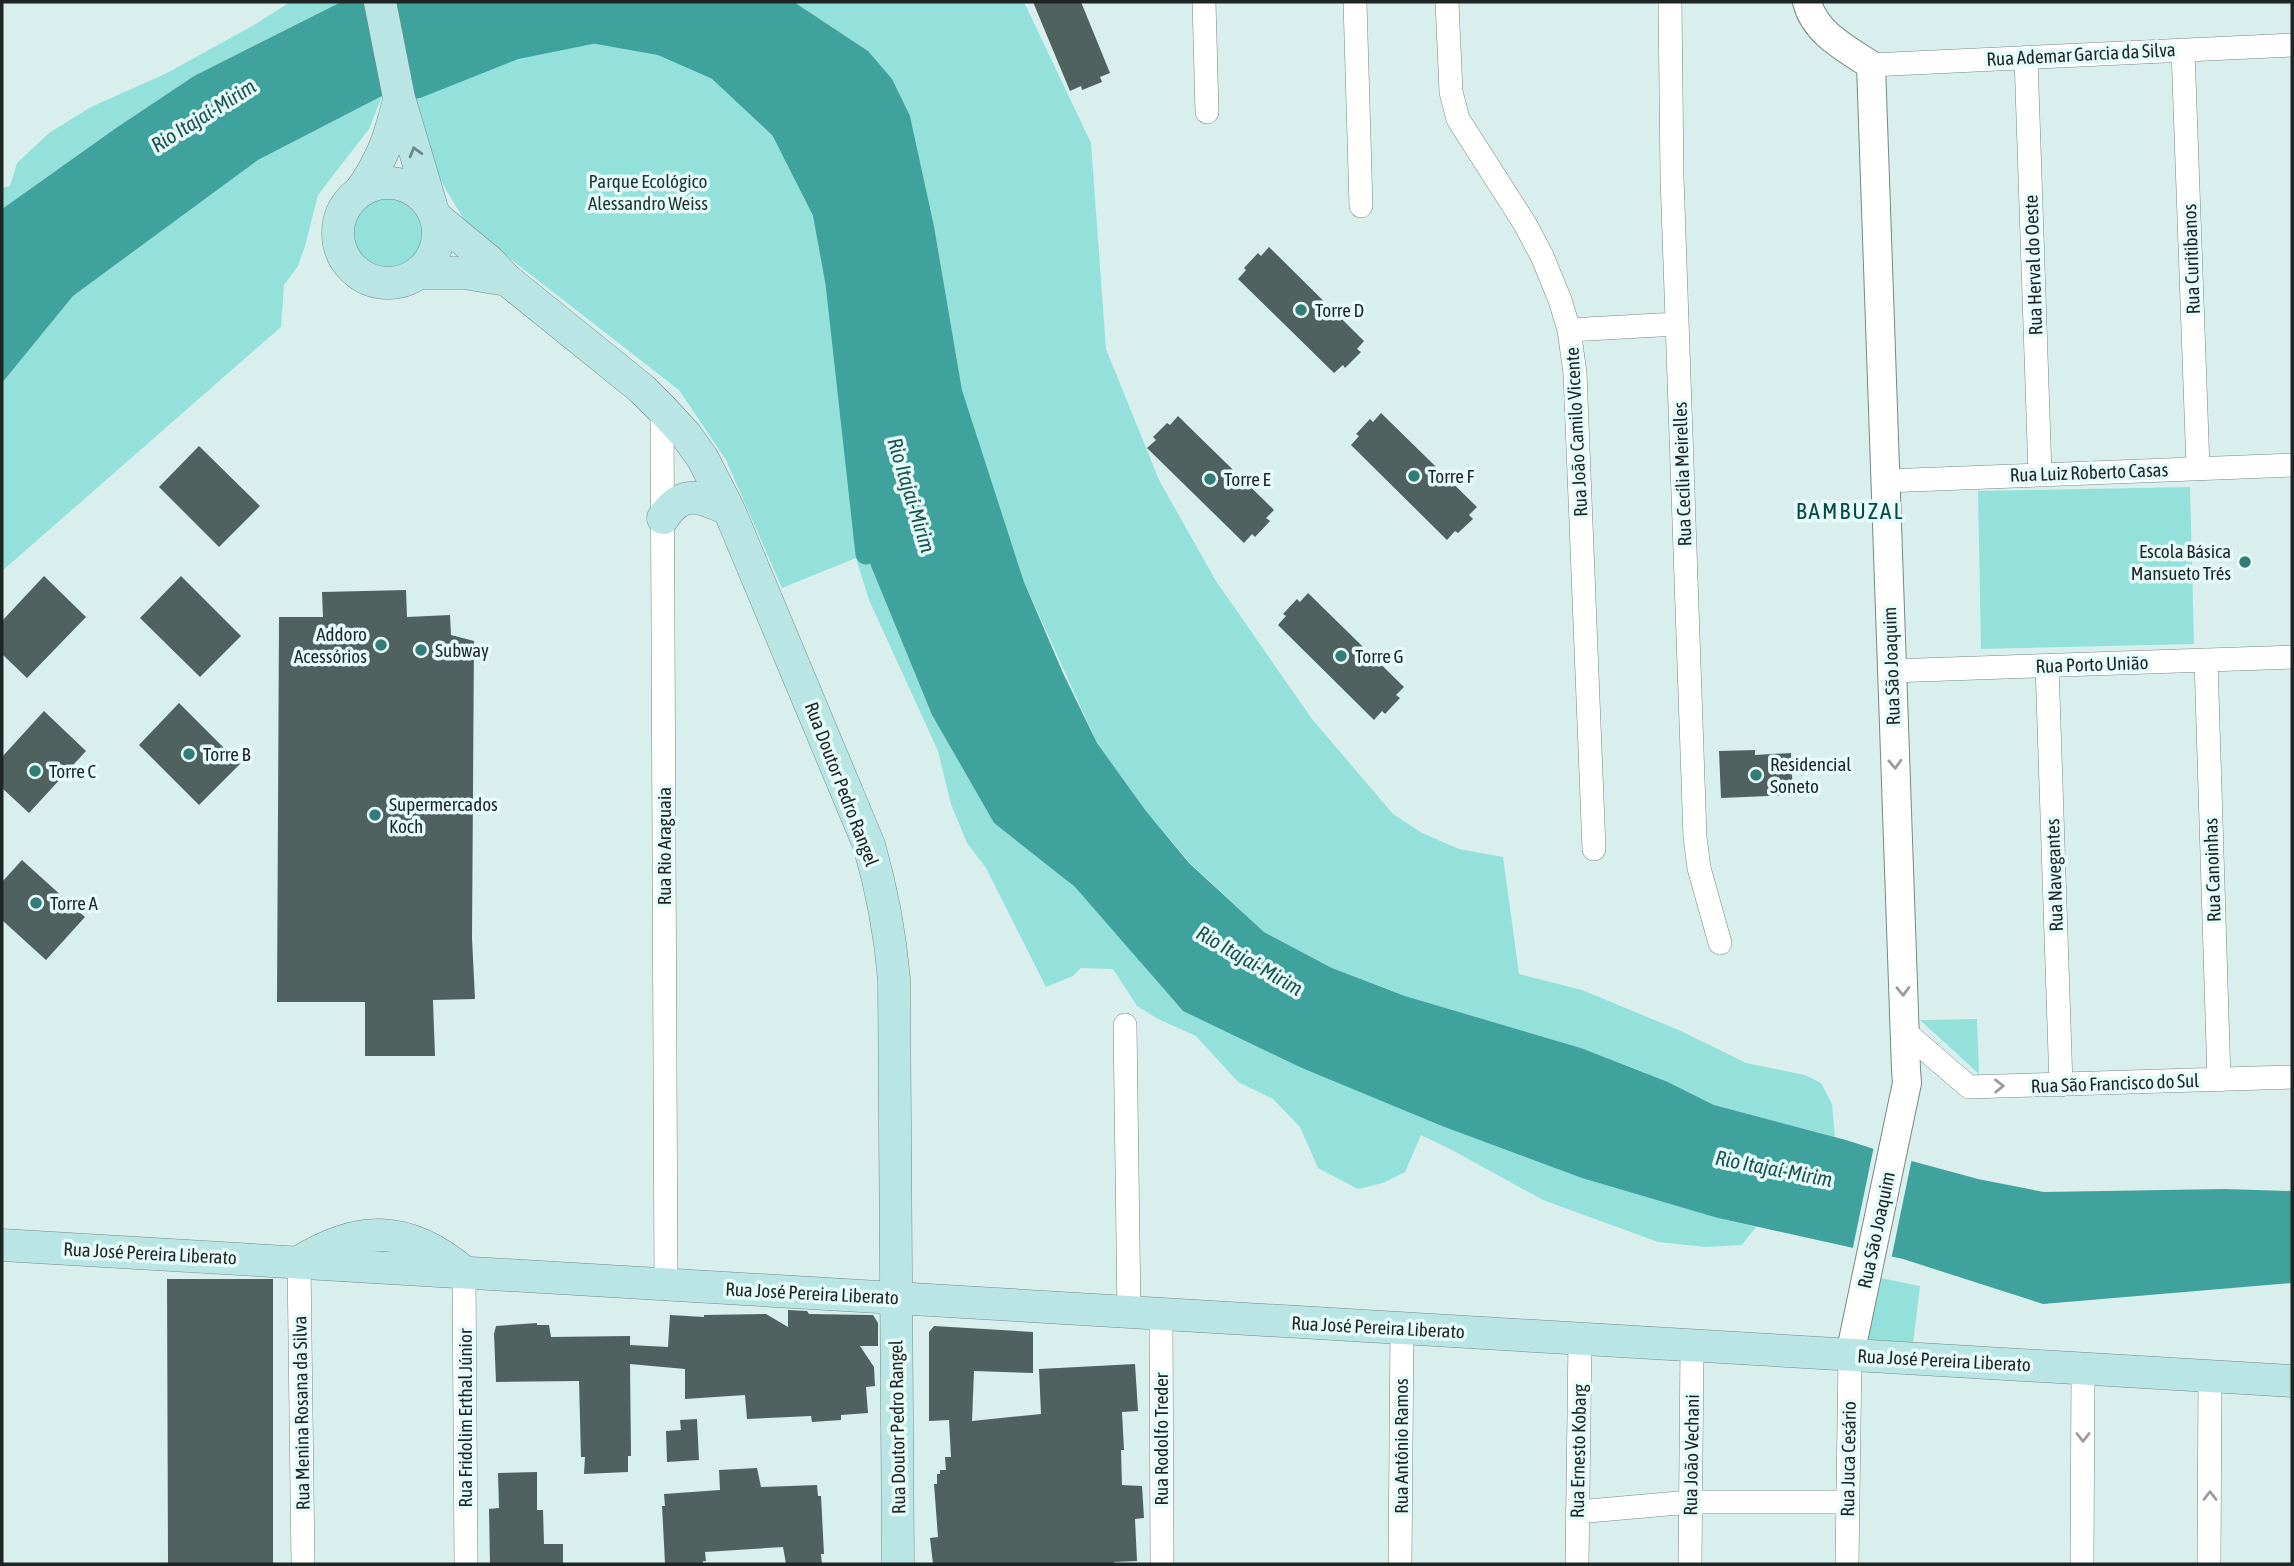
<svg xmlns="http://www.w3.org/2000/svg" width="2294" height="1566" viewBox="0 0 2294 1566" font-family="'Asap Condensed',sans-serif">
<rect width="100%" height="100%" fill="#d9efed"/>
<path fill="#94e1db" d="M290,2H341L194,76L116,128L2,209V188L10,186L17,163L49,133L91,107L165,74L254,25Z
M794,2H1024L1091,143L1106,349L1159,480L1216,581L1312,719L1393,814L1422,833L1459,849L1503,857L1519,974L1582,990L1681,1031L1746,1063L1805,1075L1821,1083L1832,1104L1835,1137L1714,1105L1668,1082L1581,1048L1405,996L1332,968L1264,932L1190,863L1146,811L1097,743L1024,582L962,390L934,226L910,116L868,51Z
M594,33L661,45L718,70L781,129L823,212L836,283L866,554L932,715L994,823L1075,887L1183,1011L1718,1218L1756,1227L1742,1245L1706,1247L1658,1242L1543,1200L1452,1150L1421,1135L1405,1172L1383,1183L1358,1189L1318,1168L1300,1127L1273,1099L1238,1082L1196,1036L1158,1019L1137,1006L1113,969L1081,968L1073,976L1046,987L986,868L967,843L951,804L938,751L869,600L856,558L782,588L726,460L679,390L468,226L446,190L421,140L410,89L515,49Z
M382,96L369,129L318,195L305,246L298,266L284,285L281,327L2,571V383L73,296L258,160Z
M347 233a40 40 0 1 1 80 0a40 40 0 1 1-80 0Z
M2190,487L2194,644L1981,649L1978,491Z
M1977,1019L1979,1074L1920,1020H1928Z
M1876,1277L1920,1286L1912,1352L1869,1348L1865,1334Z"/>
<path fill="#40a29c" d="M341,2H794L868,51L892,79L910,116L934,226L962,390L1024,582L1063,673L1097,743L1146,811L1189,863L1264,932L1332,968L1405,996L1581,1048L1668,1082L1714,1105L1846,1140L1908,1160L1978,1179L2044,1192L2224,1189L2292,1191V1283L2043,1304L1903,1259L1718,1218L1582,1178L1442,1126L1302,1068L1183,1011L1075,887L994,823L932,715L866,554L836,283L823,212L780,129L718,70L661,45L594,33L515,49L417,87L382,96L258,160L73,296L2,383V209L116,128L194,76Z"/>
<path fill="#d9efed" d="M1874,1146L1912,1158L1891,1260L1852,1252Z"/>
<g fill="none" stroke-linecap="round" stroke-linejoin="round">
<path stroke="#40a29c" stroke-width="21" d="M417,88L515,49L594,33L661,45L718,70L781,129L823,212L836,283L866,554"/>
</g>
<path fill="#4f6260" d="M1033,2H1081L1110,73L1100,77L1102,82L1082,90L1081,86L1070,91Z
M1269,247L1364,341L1357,349L1361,352L1345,368L1343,365L1334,373L1238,279L1246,270L1244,268L1258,253L1261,256Z
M1381,413L1477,507L1469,515L1473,519L1458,533L1455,531L1447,540L1351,445L1359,436L1356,434L1370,419L1373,422Z
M1178,416L1274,510L1266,518L1270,521L1255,537L1252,534L1244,543L1147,448L1156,440L1153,437L1167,423L1170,425Z
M199,446L260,506L219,547L159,487Z
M44,576L86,617L27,678L2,654V621Z
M181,576L241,636L200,677L140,618Z
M406,590L407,617L450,615L451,635L474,641L472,938L475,999L433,1000L435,1056H365V1002H277L279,617H323L322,592Z
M1308,593L1404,687L1396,695L1400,698L1385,714L1382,711L1374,720L1278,625L1286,616L1283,614L1297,599L1300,602Z
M179,703L240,764L199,805L139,745Z
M44,711L86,751L29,813L2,788V757Z
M1755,750V755L1791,753L1793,795L1721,798L1719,751Z
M22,860L85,917L46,960L2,920V882Z
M167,1279H273V1564H168Z
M788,1310L807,1311L809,1314L873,1315L878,1323V1346H860L874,1367L875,1386L866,1387L868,1413L841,1415V1420L812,1422L811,1416L747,1419L745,1395L685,1399V1369L630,1364L631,1456H628V1472L584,1474L585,1457H581L579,1381L496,1382L494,1334L496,1326L537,1323V1325H549L551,1337L630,1336V1345L668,1347L670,1315L704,1317V1315L766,1314L788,1327Z
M934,1326L1033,1332V1373L974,1371L972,1421L1041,1414L1039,1369L1135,1364L1138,1411L1122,1412L1124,1450H1121L1122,1485L1142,1486L1144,1518L1135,1519L1137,1561L1114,1562V1564H933L930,1538L938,1537L934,1484H937V1474H940V1470H946L945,1457H951L949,1420L929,1421V1332Z
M697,1419L699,1460L667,1462L666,1431L681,1430L680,1420Z
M757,1468L761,1487L817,1485L818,1496H821L824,1554H821L822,1564H786L783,1547L705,1552L706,1561H703V1564L665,1563L662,1506H665L664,1494L720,1490L719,1470Z
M537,1472V1510H543L544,1544H563V1564H490L489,1509L499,1508L498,1473Z"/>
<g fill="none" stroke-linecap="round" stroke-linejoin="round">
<defs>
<path id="minor" d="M1204,2L1207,112
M1355,2L1361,206
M1447,2L1451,92L1458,119L1525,224L1542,256L1560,300L1569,330L1575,373L1594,849
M1670,2L1672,177L1695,837L1699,868L1720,943
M2183,50L2198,468
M2026,57L2040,474
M1871,65L2292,45
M1569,330L1677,324
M662,409L666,1284
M1885,481L2292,465
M2206,660L2219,1080
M2047,665L2061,1085
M1891,671L2292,657
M1125,1025L1129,1312
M1905,1032L1969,1087L2292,1077
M299,1262L303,1564
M464,1272L466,1564
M1161,1314L1162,1564
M1577,1512L1690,1502H1848
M1400,1564L1402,1328
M1577,1564L1580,1339
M1690,1564L1692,1345
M1847,1564L1850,1355
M2082,1564L2083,1369
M2209,1564L2210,1376"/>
<path id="tertiary" d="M1807,2C1815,33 1845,48 1871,65L1906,1070L1907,1083L1850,1355"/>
<path id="secondary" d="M380,2L399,98L431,205
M338 233a50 50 0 1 1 100 0a50 50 0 1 1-100 0Z
M361,190C383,159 390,136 399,100
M437,218L490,262L507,280L642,389L662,409L686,435L703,459L729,510L869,845C882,890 890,933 894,979L898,1564
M418,273H464L507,280
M663,518C683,488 701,497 729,510
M2,1245L2292,1381
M299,1262C360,1224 409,1225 464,1272"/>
</defs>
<use href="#minor" stroke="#758987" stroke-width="24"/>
<use href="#tertiary" stroke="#758987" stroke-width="30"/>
<use href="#secondary" stroke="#758987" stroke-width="33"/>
<use href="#minor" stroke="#fff" stroke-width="23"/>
<use href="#tertiary" stroke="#fff" stroke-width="28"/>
<use href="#secondary" stroke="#b9e6e4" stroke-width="32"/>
</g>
<defs><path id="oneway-chevron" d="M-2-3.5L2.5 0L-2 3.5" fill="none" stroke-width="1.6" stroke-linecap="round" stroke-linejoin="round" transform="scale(1.75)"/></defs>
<use stroke="#6c8684" href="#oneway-chevron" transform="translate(415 152) rotate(-106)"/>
<g stroke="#9a9d9d">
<use href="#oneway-chevron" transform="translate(1895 764) rotate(88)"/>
<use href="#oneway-chevron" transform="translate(1903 991) rotate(88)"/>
<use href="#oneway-chevron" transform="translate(1999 1086) rotate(-1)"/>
<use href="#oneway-chevron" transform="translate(2083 1437) rotate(90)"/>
<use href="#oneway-chevron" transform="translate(2210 1496) rotate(-90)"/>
</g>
<g fill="#347c78" stroke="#e6fcfa" stroke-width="2.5">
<circle cx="1301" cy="310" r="7"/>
<circle cx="1414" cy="476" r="7"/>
<circle cx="1210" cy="479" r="7"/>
<circle cx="2245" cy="562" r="7"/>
<circle cx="381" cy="645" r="7"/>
<circle cx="421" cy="650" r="7"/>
<circle cx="1341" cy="656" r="7"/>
<circle cx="189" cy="754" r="7"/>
<circle cx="35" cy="771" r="7"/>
<circle cx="1756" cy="775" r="7"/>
<circle cx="375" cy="815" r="7"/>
<circle cx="36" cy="903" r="7"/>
</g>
<g text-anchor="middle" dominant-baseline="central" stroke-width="7" stroke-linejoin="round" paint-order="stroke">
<g font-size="19" fill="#1e2625" stroke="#e6fcfa">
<text transform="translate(2081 54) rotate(-3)">Rua Ademar Garcia da Silva</text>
<text transform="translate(2191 259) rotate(-92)">Rua Curitibanos</text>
<text transform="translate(2033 265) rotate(-92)">Rua Herval do Oeste</text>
<text transform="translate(1576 432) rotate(-93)">Rua João Camilo Vicente</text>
<text transform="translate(2089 472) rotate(-2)">Rua Luiz Roberto Casas</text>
<text transform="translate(1682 474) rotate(-92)">Rua Cecília Meirelles</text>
<text transform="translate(2092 664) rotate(-2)">Rua Porto União</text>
<text transform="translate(1891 666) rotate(-92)">Rua São Joaquim</text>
<text transform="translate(842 784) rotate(69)">Rua Doutor Pedro Rangel</text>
<text transform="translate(664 846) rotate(-90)">Rua Rio Araguaia</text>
<text transform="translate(2212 870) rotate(-92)">Rua Canoinhas</text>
<text transform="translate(2054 875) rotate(-92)">Rua Navegantes</text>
<text transform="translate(2115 1083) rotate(-2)">Rua São Francisco do Sul</text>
<text transform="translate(1876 1230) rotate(-78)">Rua São Joaquim</text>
<text transform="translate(150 1253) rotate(3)">Rua José Pereira Liberato</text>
<text transform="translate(812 1293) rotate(3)">Rua José Pereira Liberato</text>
<text transform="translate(1378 1327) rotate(3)">Rua José Pereira Liberato</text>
<text transform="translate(1944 1360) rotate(3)">Rua José Pereira Liberato</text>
<text transform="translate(301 1413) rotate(-91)">Rua Menina Rosana da Silva</text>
<text transform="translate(465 1418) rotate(-90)">Rua Fridolim Erthal Júnior</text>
<text transform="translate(897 1427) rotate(-91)">Rua Doutor Pedro Rangel</text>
<text transform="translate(1161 1439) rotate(-90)">Rua Rodolfo Treder</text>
<text transform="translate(1401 1446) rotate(-90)">Rua Antônio Ramos</text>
<text transform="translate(1578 1451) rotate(-89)">Rua Ernesto Kobarg</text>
<text transform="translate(1691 1455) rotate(-89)">Rua João Vechani</text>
<text transform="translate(1848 1459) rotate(-89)">Rua Juca Cesário</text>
</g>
<g font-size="19" fill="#1e3432" stroke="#e6fcfa">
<text x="648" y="181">Parque Ecológico<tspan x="648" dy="22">Alessandro Weiss</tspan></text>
</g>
<g font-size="19" fill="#1e2625" stroke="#e6fcfa" text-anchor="start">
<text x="1315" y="310">Torre D</text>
<text x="1428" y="476">Torre F</text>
<text x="1224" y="479">Torre E</text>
<text x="2231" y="551" text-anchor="end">Escola Básica<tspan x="2231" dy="22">Mansueto Trés</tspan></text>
<text x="367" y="634" text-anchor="end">Addoro<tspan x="367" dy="22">Acessórios</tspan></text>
<text x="435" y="650">Subway</text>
<text x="1355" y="656">Torre G</text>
<text x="203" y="754">Torre B</text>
<text x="1770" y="764">Residencial<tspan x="1770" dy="22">Soneto</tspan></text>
<text x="49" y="771">Torre C</text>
<text x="389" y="804">Supermercados<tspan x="389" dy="22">Koch</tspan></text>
<text x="50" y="903">Torre A</text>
</g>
<g font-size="21" font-style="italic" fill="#1b524f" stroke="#e6fcfa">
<text transform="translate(203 115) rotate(-32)">Rio Itajaí-Mirim</text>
<text transform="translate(912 495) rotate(73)">Rio Itajaí-Mirim</text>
<text transform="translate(1250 960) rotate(30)">Rio Itajaí-Mirim</text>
<text transform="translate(1774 1168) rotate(11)">Rio Itajaí-Mirim</text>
</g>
<g font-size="23" letter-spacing="2" fill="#084946" stroke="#e6fcfa">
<text x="1850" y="511">BAMBUZAL</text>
</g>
</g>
<rect width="2294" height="1566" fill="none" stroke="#1e2625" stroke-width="7"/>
</svg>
